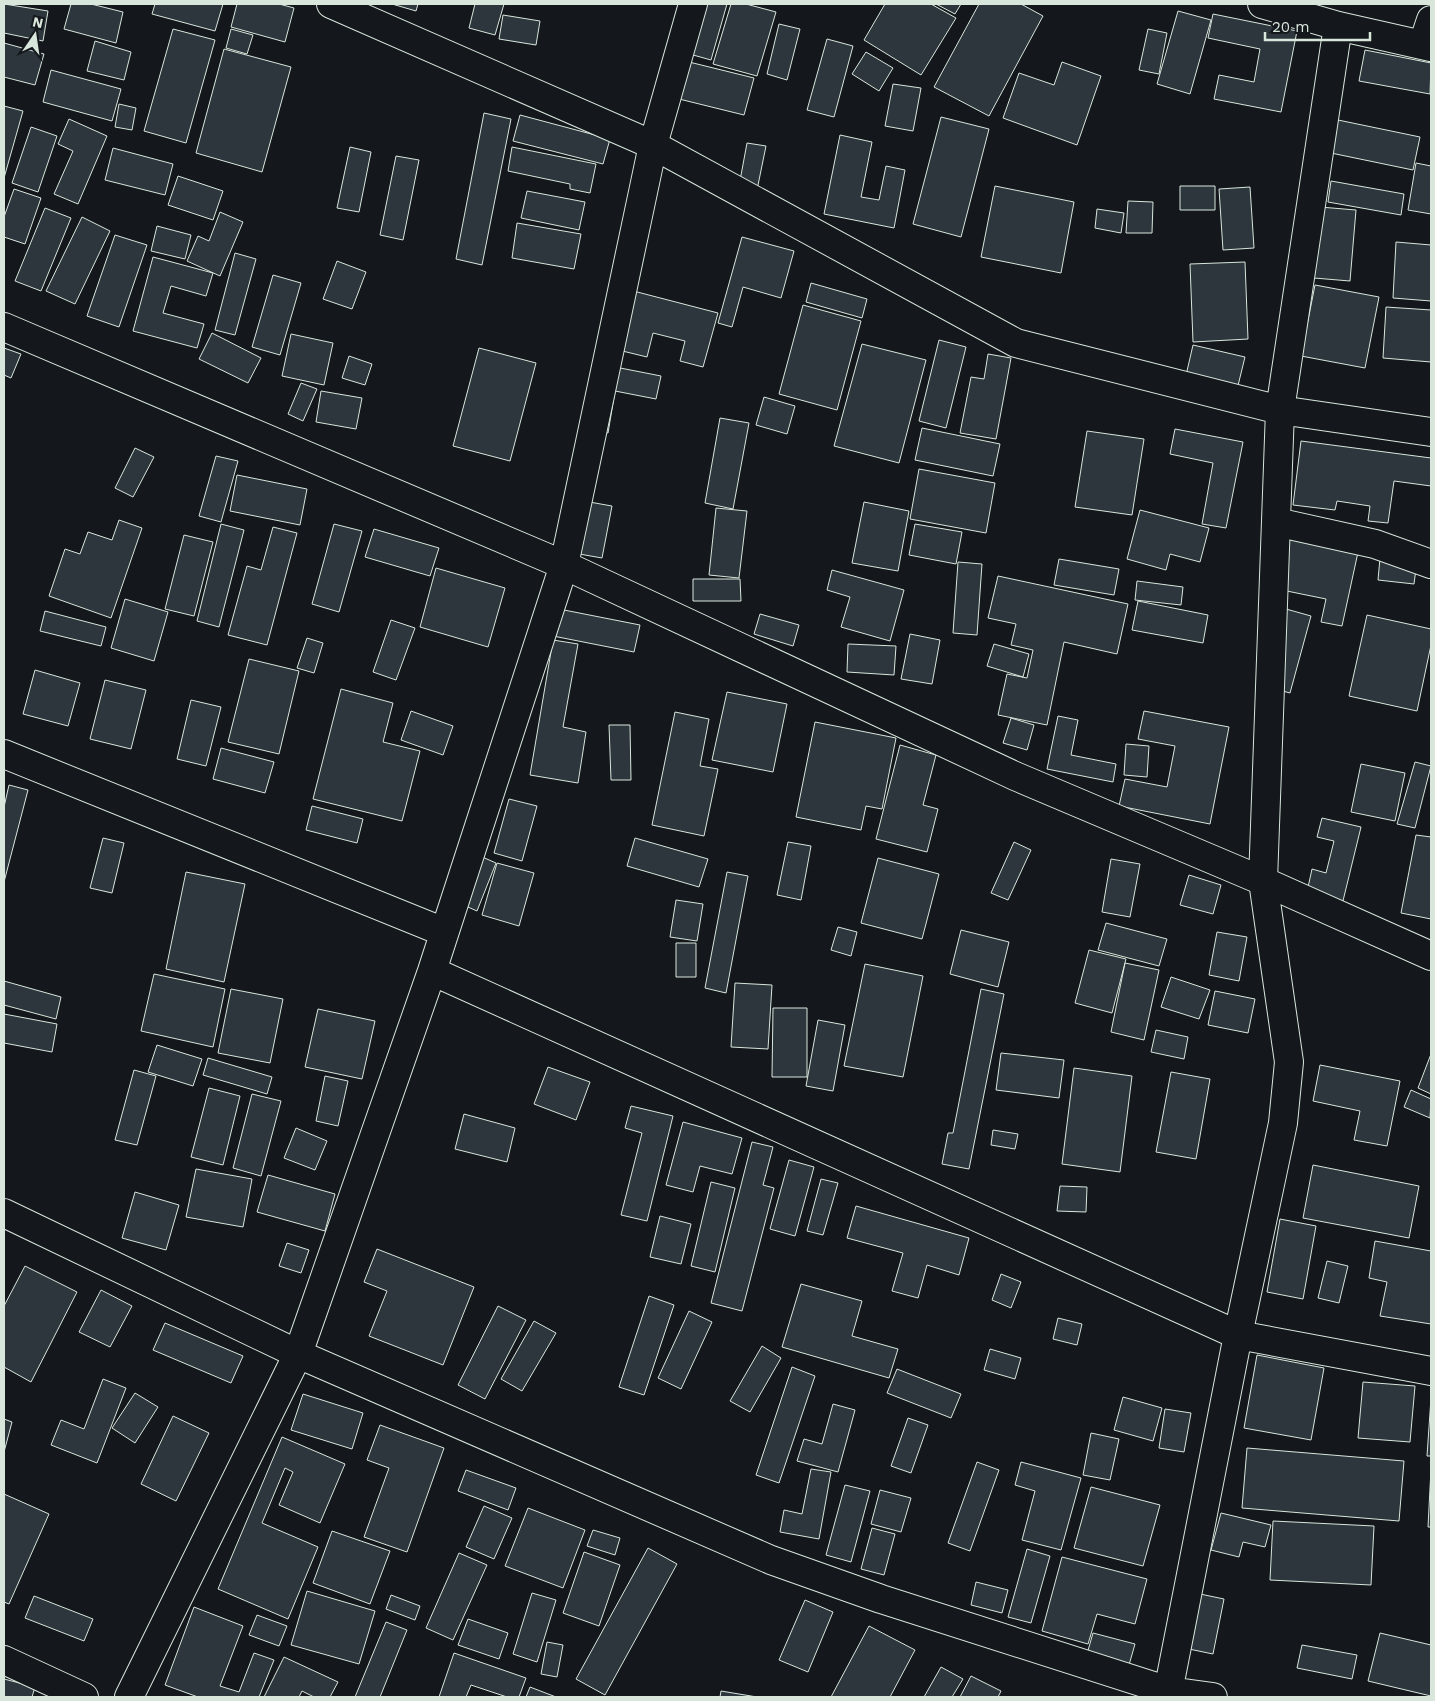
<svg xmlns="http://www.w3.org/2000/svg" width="1435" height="1701" viewBox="0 0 1435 1701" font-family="'Work Sans',sans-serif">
<rect width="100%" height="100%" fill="#14181c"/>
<path fill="#2c363c" stroke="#d8e6dc" d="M4,4L48,11L43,41L4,33Z
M71,4H91L123,12L116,43L64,29Z
M155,4H223L215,31L152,14Z
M237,4H279L294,8L285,42L231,27Z
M392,4H418L416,11Z
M475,4H504L495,35L469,28Z
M700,4H727L711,60L686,53Z
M731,4H746L776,12L757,76L713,64Z
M885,4H931L956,18L921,75L864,40Z
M936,4H961L955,14Z
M979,4H1021L1043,16L989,116L934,87Z
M1178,11L1211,20L1190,94L1157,84Z
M1213,14L1297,31L1281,112L1214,99L1219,75L1254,82L1260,49L1208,38Z
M503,15L540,21L536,45L499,39Z
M779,24L800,29L787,80L767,74Z
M173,29L215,40L186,143L144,131Z
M231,29L253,35L247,54L226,48Z
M1148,29L1167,33L1159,74L1139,70Z
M827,39L853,46L834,117L807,110Z
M95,41L131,52L124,80L87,71Z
M4,43L44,54L35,85L4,77Z
M224,49L291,67L262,172L196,153Z
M1365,50L1431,63L1430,94L1359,81Z
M866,52L893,68L879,91L852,74Z
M685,61L754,78L744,115L675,98Z
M1062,62L1101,76L1077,145L1003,118L1019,73L1054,85Z
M51,70L121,89L112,121L43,102Z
M893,84L921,88L913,131L885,126Z
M119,104L136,108L132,130L115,127Z
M4,106L23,111L4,178Z
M484,113L511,119L482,265L456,259Z
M520,115L610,139L603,164L513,141Z
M941,117L989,129L961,237L913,224Z
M69,119L107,136L78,204L54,194L73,151L58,144Z
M1338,120L1420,137L1413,170L1331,153Z
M31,127L57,136L38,192L12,183Z
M840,135L872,142L861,197L879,200L886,166L905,170L894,228L824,214Z
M747,143L766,146L757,190L739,186Z
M350,147L371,152L359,212L337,208Z
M512,147L596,164L590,193L570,189V184L508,171Z
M113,148L173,164L165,195L105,180Z
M396,156L419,160L403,240L380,235Z
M1416,163L1431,166V214L1408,210Z
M178,176L223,191L213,220L168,205Z
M1331,181L1404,194L1401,215L1328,202Z
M995,186L1074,202L1061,273L981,257Z
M1180,186H1215V210H1180Z
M1250,187L1254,248L1223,250L1219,189Z
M14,189L41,198L25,244L4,237V217Z
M527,191L585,202L579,230L521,218Z
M1128,201L1153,202L1152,233H1126Z
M1320,207L1356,210L1350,281L1314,278Z
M45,208L71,218L41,291L15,281Z
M1097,209L1124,213L1121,233L1095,228Z
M220,212L243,222L220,276L187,261L198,236L209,241Z
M82,217L110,231L75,304L46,291Z
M517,223L581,234L574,269L512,258Z
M157,226L191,235L185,259L151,251Z
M115,235L147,245L119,327L87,316Z
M742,237L794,251L781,298L743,287L732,327L718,323Z
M1396,242L1431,245V301L1393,298Z
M235,253L256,259L235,335L215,330Z
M153,257L213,273L206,296L171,286L163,313L204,324L197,348L133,331Z
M337,261L366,272L352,309L323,299Z
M1245,262L1248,339L1193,342L1190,264Z
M273,275L301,283L280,355L252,347Z
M811,283L867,299L862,318L806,302Z
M1315,285L1379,297L1365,368L1301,356Z
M618,287L718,313L703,367L680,361L685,341L653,333L647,357L602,346Z
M803,305L861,321L837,410L779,394Z
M1386,307L1431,310V362L1383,358Z
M212,333L261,358L248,383L199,359Z
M291,334L333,343L324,385L282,376Z
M939,340L966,347L946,428L919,421Z
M862,344L926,360L899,463L834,446Z
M1193,345L1245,357L1232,410L1181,397Z
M4,348L21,354L11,378L4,375Z
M479,348L536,363L510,461L453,446Z
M988,354L1011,358L996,439L960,433L971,377L984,379Z
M349,356L372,364L365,385L342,378Z
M600,364L661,376L656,399L615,391L608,433L588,429Z
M301,383L317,389L303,421L288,414Z
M321,391L362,398L356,429L316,422Z
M764,397L795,406L787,434L756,425Z
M720,418L749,423L733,509L705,503Z
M922,428L1000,444L993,476L915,460Z
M1175,429L1243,442L1226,528L1202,524L1213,463L1170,454Z
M1087,431L1144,439L1132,515L1075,507Z
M1301,441L1431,458V486L1394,481L1388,523L1368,521L1370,506L1337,501L1335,510L1293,505Z
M135,448L154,457L133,497L115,488Z
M216,456L238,461L221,522L199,516Z
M919,469L995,483L986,533L910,519Z
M237,475L307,489L300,525L230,511Z
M578,500L612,506L602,558L568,552Z
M864,502L909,511L898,571L852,563Z
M716,508L747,511L739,578L709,575Z
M1140,510L1209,528L1200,562L1170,554L1166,570L1127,559Z
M119,520L142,528L111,618L49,596L65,549L80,554L88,532L112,540Z
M221,524L244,530L219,627L197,621Z
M334,524L362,531L339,612L312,604Z
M915,524L962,532L956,564L909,555Z
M273,527L297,533L267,645L228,635L247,566L261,570Z
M374,529L439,548L430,576L365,557Z
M1290,529L1360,543L1342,626L1321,622L1326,599L1277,589Z
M184,535L213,542L194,616L165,609Z
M1380,558L1417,561L1414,584L1378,580Z
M1059,559L1119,569L1114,595L1054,585Z
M958,562L982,564L977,635L953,633Z
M436,568L505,588L488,647L420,627Z
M832,570L904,590L890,641L841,627L850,597L827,590Z
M998,576L1128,604L1117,654L1064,642L1047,725L998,715L1007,674L1027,678L1033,650L1011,645L1016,624L988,618Z
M693,579H740L741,601H693Z
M1137,581L1183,587L1181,605L1135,600Z
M125,599L168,612L154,661L111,648Z
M1138,601L1208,615L1203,643L1132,630Z
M559,609L640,625L634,652L553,636Z
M1286,609L1311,616L1290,693L1264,686Z
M45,611L106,627L101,646L40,631Z
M760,614L799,625L793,646L754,634Z
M1367,615L1431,629V645L1417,711L1349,696Z
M391,620L415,628L396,680L373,672Z
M910,634L940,640L932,684L901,679Z
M307,638L323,643L314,673L297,668Z
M553,640L578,644L563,727L586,732L578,783L530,775Z
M848,644L896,646L894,675L847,672Z
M994,644L1029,654L1023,677L987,666Z
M249,659L299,671L279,754L228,742Z
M35,670L80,683L68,726L23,714Z
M105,680L146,690L131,749L90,739Z
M341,689L393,703L383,742L420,751L402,821L313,799Z
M727,692L787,704L773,772L712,760Z
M191,700L221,707L206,766L177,759Z
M411,711L453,726L443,755L401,740Z
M1144,711L1229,727L1210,824L1119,806L1125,779L1167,787L1175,746L1138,739Z
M675,712L709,719L700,766L718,769L704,836L652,825Z
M1058,716L1078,720L1071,755L1116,764L1113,782L1047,769Z
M1011,718L1034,725L1027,750L1003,743Z
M815,722L896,738L882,809L866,806L861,830L796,817Z
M609,725H630L631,780H611Z
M1126,744L1149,746L1147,777L1124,775Z
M900,745L936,755L923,805L938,809L927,852L876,839Z
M221,748L274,762L265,793L213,779Z
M1415,762L1431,766L1415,828L1397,824Z
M1361,764L1405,773L1395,821L1351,812Z
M9,785L28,790L4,882V807Z
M509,799L537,806L522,861L494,853Z
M312,806L363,819L357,843L306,830Z
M1322,818L1361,827L1341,909L1305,901L1312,869L1326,873L1334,841L1317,837Z
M1416,835L1431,837V919L1401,913Z
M103,838L124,843L112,893L90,888Z
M635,838L708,859L699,887L627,866Z
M788,842L811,846L801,900L777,895Z
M1014,842L1031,850L1008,900L991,893Z
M480,856L496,863L477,911L461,904Z
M878,858L939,874L922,939L861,923Z
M1111,859L1140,864L1130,917L1102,912Z
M497,863L534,873L519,926L482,915Z
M186,872L245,884L224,982L166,969Z
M727,872L748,876L726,993L705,988Z
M1189,875L1221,885L1213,914L1180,905Z
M676,900L703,904L697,941L670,937Z
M1106,923L1167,939L1159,966L1098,950Z
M838,927L857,932L851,956L831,950Z
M961,930L1009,942L998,987L950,974Z
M1217,932L1247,937L1239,981L1209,975Z
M676,943H696V977H676Z
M1089,950L1126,959L1112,1013L1075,1003Z
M1125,963L1159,970L1144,1040L1111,1032Z
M865,964L923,976L903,1077L844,1066Z
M154,974L225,989L213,1047L141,1031Z
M1171,977L1210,990L1199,1019L1161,1007Z
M4,981L61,997L56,1019L4,1005Z
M735,983L772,985L768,1049L731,1047Z
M231,989L283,999L270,1063L218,1053Z
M981,989L1004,994L969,1169L942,1164L948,1133H953Z
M1215,991L1255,999L1248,1033L1208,1025Z
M773,1008H807V1077H772Z
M318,1009L375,1021L362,1079L305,1067Z
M4,1014L57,1024L52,1052L4,1043Z
M818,1020L845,1025L833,1091L806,1086Z
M1156,1030L1188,1037L1184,1059L1151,1052Z
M157,1045L202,1059L193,1086L148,1072Z
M1001,1053L1064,1060L1059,1098L996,1090Z
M1431,1054V1094L1418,1088Z
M208,1058L272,1077L267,1094L203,1075Z
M1320,1065L1400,1081L1387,1146L1354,1140L1360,1111L1313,1101Z
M548,1067L590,1082L576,1120L534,1104Z
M1074,1068L1132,1076L1120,1172L1062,1164Z
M134,1070L156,1076L137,1145L115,1140Z
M1171,1072L1210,1079L1196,1159L1156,1152Z
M325,1076L348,1081L338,1126L316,1121Z
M209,1088L240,1096L223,1165L191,1157Z
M1411,1090L1431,1099L1430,1118L1404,1107Z
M252,1094L281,1101L261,1176L233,1168Z
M631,1106L673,1116L647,1221L621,1215L642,1133L625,1128Z
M464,1114L515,1128L507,1162L455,1149Z
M683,1122L742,1138L732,1174L700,1166L693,1192L666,1185Z
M296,1128L327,1141L315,1170L284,1158Z
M993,1130L1018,1134L1015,1149L991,1145Z
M752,1142L773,1147L763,1185L774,1188L742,1311L711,1303Z
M789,1160L814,1167L795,1236L770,1229Z
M1313,1165L1419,1186L1409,1238L1303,1218Z
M196,1169L252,1179L243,1227L186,1217Z
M268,1175L335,1194L325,1231L257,1212Z
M821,1179L838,1183L823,1235L807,1231Z
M711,1182L735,1188L715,1272L691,1266Z
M1060,1186L1087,1187L1086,1212L1057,1211Z
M135,1192L179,1205L166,1250L122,1238Z
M856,1206L969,1238L959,1275L927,1265L918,1298L892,1291L903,1253L847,1238Z
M660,1216L691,1224L681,1264L650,1257Z
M1280,1219L1316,1226L1303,1299L1267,1292Z
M1375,1241L1431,1251V1324L1380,1316L1387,1282L1369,1278Z
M287,1243L309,1250L301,1273L279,1266Z
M377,1249L474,1287L443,1365L369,1336L387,1291L364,1282Z
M1327,1261L1348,1266L1339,1303L1318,1298Z
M25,1266L77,1292L31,1382L4,1367V1306Z
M1001,1274L1021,1282L1011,1308L992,1300Z
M801,1284L862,1301L852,1336L898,1349L889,1378L782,1347Z
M101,1290L132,1306L110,1347L79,1332Z
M649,1296L674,1305L644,1395L619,1387Z
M498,1306L526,1320L485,1399L458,1385Z
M689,1311L712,1322L681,1389L658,1378Z
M1058,1318L1082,1324L1077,1345L1053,1339Z
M534,1321L556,1333L522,1391L501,1379Z
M165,1323L243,1356L231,1383L153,1350Z
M762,1346L781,1358L750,1412L730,1401Z
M990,1349L1021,1358L1015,1379L984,1370Z
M1257,1355L1324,1368L1311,1440L1244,1428Z
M792,1367L815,1376L779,1483L756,1475Z
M897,1369L961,1394L951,1418L887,1393Z
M103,1379L126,1388L97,1463L51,1445L61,1420L84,1429Z
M1363,1382L1415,1386L1410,1442L1358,1438Z
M135,1393L158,1407L135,1443L112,1428Z
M303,1394L363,1413L352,1449L291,1430Z
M1123,1397L1162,1408L1153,1441L1114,1430Z
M1431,1398V1456H1427Z
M833,1404L855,1410L838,1472L797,1461L804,1439L822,1444Z
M1165,1409L1191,1413L1184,1452L1159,1448Z
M173,1416L209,1433L176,1501L141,1484Z
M908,1418L928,1425L911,1473L891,1466Z
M4,1419L12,1422L4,1452Z
M380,1425L444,1448L407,1552L364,1537L389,1468L367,1460Z
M1091,1433L1119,1439L1110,1480L1083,1475Z
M282,1437L345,1464L320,1523L279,1505L293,1472L285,1468L262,1523L318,1547L288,1619L218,1589Z
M1247,1448L1404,1461L1399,1521L1242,1508Z
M977,1462L999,1470L970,1551L948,1543Z
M1021,1462L1081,1478L1061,1550L1022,1540L1035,1491L1015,1485Z
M811,1469L831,1472L819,1539L780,1532L784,1510L802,1514Z
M1431,1469V1527H1428Z
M466,1470L516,1488L508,1510L458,1491Z
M845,1485L870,1491L851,1562L826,1555Z
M1091,1487L1160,1505L1143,1566L1074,1548Z
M880,1490L911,1498L901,1532L871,1524Z
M4,1494L49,1514L9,1604L4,1602Z
M484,1506L512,1518L494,1559L466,1547Z
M528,1508L585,1530L563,1588L505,1566Z
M1221,1513L1271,1525L1265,1547L1243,1542L1239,1557L1211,1550Z
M1273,1521L1374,1526L1371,1585L1270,1580Z
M872,1528L895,1534L884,1575L861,1569Z
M593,1530L620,1538L615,1555L587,1546Z
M332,1531L390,1551L370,1604L313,1583Z
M648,1548L677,1564L605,1695L576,1679Z
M1027,1549L1050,1556L1031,1623L1008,1617Z
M584,1552L620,1565L599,1626L563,1613Z
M459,1553L487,1565L453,1640L426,1628Z
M1062,1557L1147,1579L1135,1624L1097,1614L1088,1644L1042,1631Z
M976,1582L1008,1590L1002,1613L971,1605Z
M307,1591L375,1611L359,1664L291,1645Z
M532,1593L556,1600L537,1662L513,1654Z
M1200,1594L1224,1599L1213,1654L1189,1649Z
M391,1595L420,1606L415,1620L386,1609Z
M34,1596L93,1619L84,1641L25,1618Z
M805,1600L833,1612L808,1672L779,1660Z
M194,1607L243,1626L220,1686L239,1692L254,1653L274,1660L259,1697H198L165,1685Z
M257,1615L287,1626L279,1646L249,1635Z
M468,1619L508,1633L499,1659L458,1645Z
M386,1622L407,1630L380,1697H355Z
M869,1626L915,1650L890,1697H831Z
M1093,1633L1135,1644L1129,1665L1087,1654Z
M1380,1633L1431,1645V1696L1368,1681Z
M547,1642L563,1645L557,1677L541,1674Z
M1302,1645L1357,1655L1352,1679L1297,1668Z
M454,1653L526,1678L519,1697H507L471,1685L466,1697H439Z
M284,1657L338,1682L330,1697H314L302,1691L299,1697H264Z
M941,1667L963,1679L952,1697H924Z
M971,1676L1001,1691L998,1697H960Z
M4,1679L35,1687L32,1697H4Z
M530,1687L556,1697H526Z
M721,1691L757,1697H720Z"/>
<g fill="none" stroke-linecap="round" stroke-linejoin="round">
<defs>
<path id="street" d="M331,4L653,145L1016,343L1280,410L1431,432
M1262,4L1338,26L1431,47
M1423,44L1431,20
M4,327L564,565L1015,776L1263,881L1431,956
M1276,522L1375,544L1431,564
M4,754L444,932
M432,971L1238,1335L1431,1371
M4,1213L298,1354L771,1560L881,1599L1169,1691L1213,1697
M129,1697L298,1354L432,971L564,565L653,145L693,4
M1167,1697L1238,1335L1283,1123L1289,1062L1263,881L1280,410L1338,26"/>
<path id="secondary" d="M4,1660L84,1697"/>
</defs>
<use href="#street" stroke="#d8e6dc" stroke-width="30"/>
<use href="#secondary" stroke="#d8e6dc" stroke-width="30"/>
<use href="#street" stroke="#14181c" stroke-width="28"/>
<use href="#secondary" stroke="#14181c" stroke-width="28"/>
</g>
<rect width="1435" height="1701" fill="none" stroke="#d8e6dc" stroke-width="10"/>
<g transform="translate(35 35) rotate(13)" stroke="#14181c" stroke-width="4" paint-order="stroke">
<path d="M0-4L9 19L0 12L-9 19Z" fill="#d8e6dc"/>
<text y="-8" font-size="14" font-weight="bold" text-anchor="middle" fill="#d8e6dc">N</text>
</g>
<path d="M1265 32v8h105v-8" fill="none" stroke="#d8e6dc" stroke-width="2.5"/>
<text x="1272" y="32" font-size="15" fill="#d8e6dc" stroke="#14181c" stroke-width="4" paint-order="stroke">20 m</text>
</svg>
